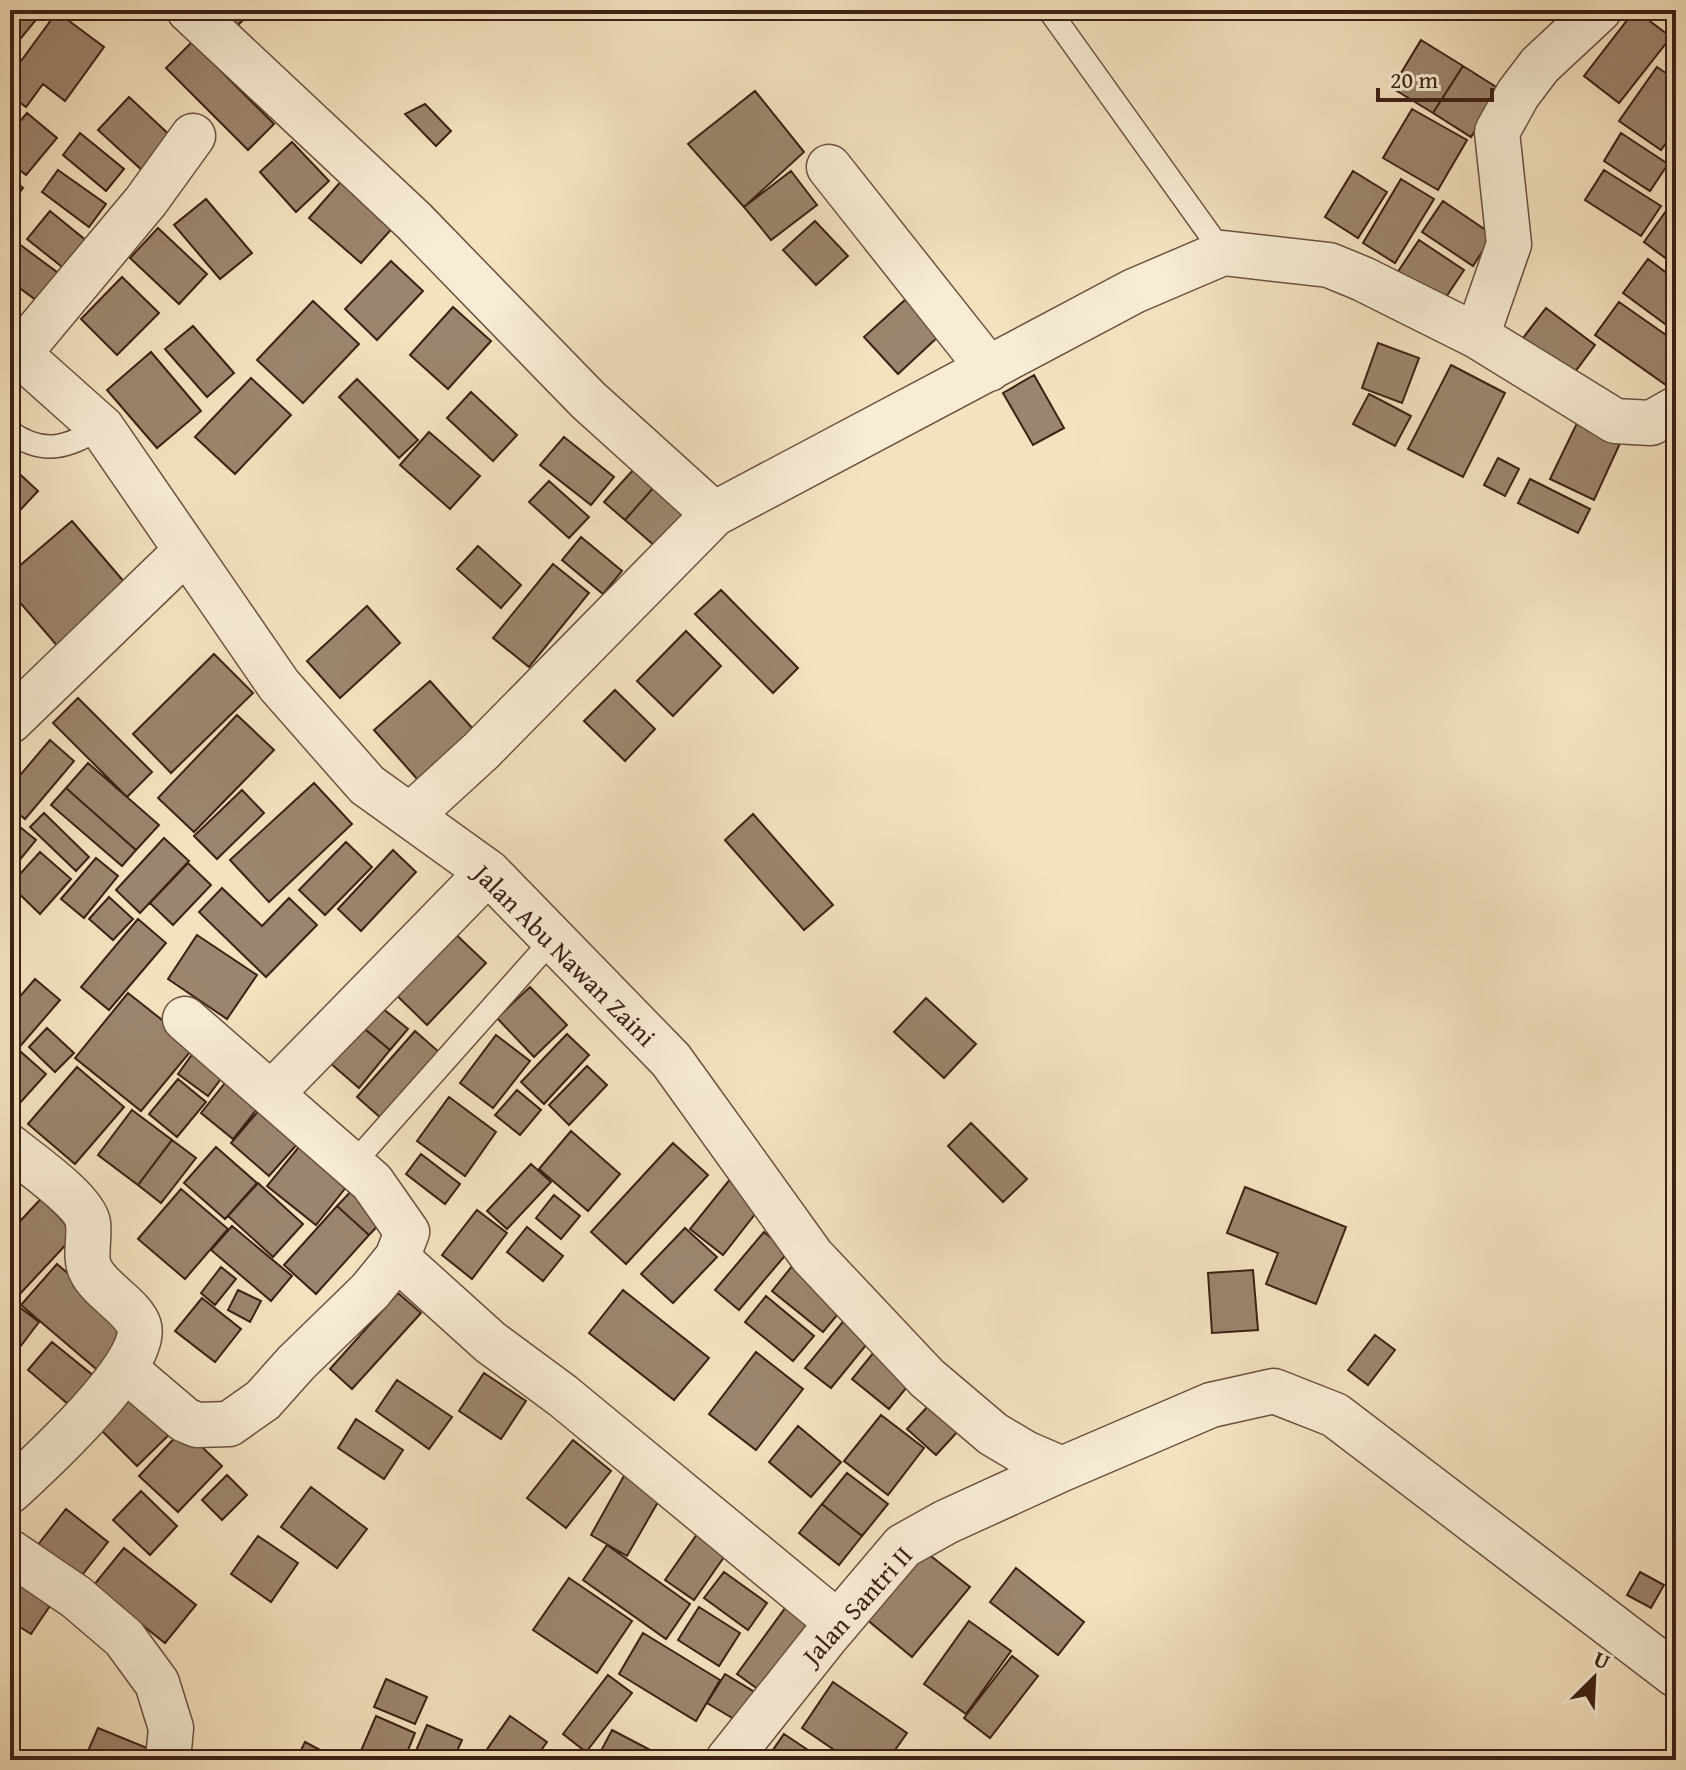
<svg xmlns="http://www.w3.org/2000/svg" width="1686" height="1770" viewBox="0 0 1686 1770" font-family="'Gentium Book Plus',serif">
<rect width="100%" height="100%" fill="#f4e2bf"/>
<filter id="stains"><feTurbulence type="fractalNoise" baseFrequency=".0025" numOctaves="4"/><feColorMatrix values="0 0 0 0 .2 0 0 0 0 .09 0 0 0 0 .02 0 0 0 .5 -.17"/></filter>
<radialGradient id="worn" r=".72"><stop offset=".6" stop-color="#630" stop-opacity="0"/><stop offset="1" stop-color="#630" stop-opacity=".3"/></radialGradient>
<path fill="#9c856e" stroke="#3d2116" stroke-width="2" d="M10,10H44L21,38L10,29Z
M211,10H253L232,31Z
M1635,10L1671,37L1619,103L1584,76Z
M57,12L104,47L65,101L43,84L26,107L10,95V76Z
M1421,40L1463,66L1433,113L1392,88Z
M192,42L274,124L248,150L166,68Z
M1463,66L1501,90L1471,137L1433,113Z
M1657,67L1676,80V129L1661,150L1619,121Z
M755,91L804,152L744,207L688,144Z
M129,97L175,140L144,172L98,130Z
M425,104L451,131L436,146L405,114Z
M1412,109L1467,140L1438,190L1383,158Z
M27,113L57,138L26,175L10,162V133Z
M80,133L124,169L106,191L63,155Z
M1621,133L1668,164L1650,191L1604,161Z
M292,142L329,181L296,212L260,172Z
M58,170L106,204L89,227L42,192Z
M1604,170L1661,206L1641,236L1585,200Z
M791,171L817,205L771,240L744,207Z
M1353,171L1387,192L1358,238L1325,217Z
M10,178L23,188L10,205Z
M344,178L396,224L361,263L309,218Z
M1401,179L1434,199L1395,263L1363,243Z
M206,199L252,253L220,279L174,225Z
M1443,201L1493,235L1473,266L1422,232Z
M1673,201L1676,203V266L1644,242Z
M50,211L88,242L66,270L27,239Z
M815,221L848,256L816,285L783,250Z
M158,228L207,274L179,304L130,258Z
M1419,240L1464,270L1442,303L1397,273Z
M15,241L61,275L40,303L10,281V248Z
M1648,259L1676,280V332L1623,293Z
M391,261L423,291L377,340L345,309Z
M122,277L159,313L117,355L81,319Z
M906,299L939,336L898,374L864,337Z
M313,301L359,344L303,403L257,360Z
M1619,302L1676,342V371L1666,385L1595,335Z
M453,307L491,341L448,389L410,355Z
M1546,308L1595,345L1569,380L1520,342Z
M193,326L234,373L207,397L165,349Z
M1378,343L1419,358L1402,403L1362,388Z
M151,352L201,411L157,448L107,390Z
M1451,365L1505,393L1463,477L1408,449Z
M1034,375L1064,428L1033,445L1003,393Z
M251,378L291,415L235,474L195,437Z
M357,379L418,440L399,458L339,397Z
M471,392L517,435L493,461L447,418Z
M1369,394L1411,416L1395,446L1353,424Z
M1579,419L1622,439L1594,500L1550,479Z
M429,432L480,476L450,509L400,465Z
M564,437L614,477L591,505L540,465Z
M1498,458L1519,469L1505,496L1484,485Z
M10,465L38,491L10,521Z
M634,469L654,487L625,520L604,502Z
M1530,479L1590,509L1578,533L1518,503Z
M549,481L589,517L569,538L529,502Z
M654,487L684,513L655,546L625,520Z
M72,521L131,590L60,649L10,591V574Z
M581,537L622,571L603,594L562,560Z
M478,546L521,585L501,608L457,569Z
M553,564L589,593L529,667L493,638Z
M721,590L798,668L773,693L695,614Z
M367,606L400,643L340,698L307,661Z
M686,631L721,666L673,716L637,681Z
M214,654L253,693L171,773L133,734Z
M430,681L482,739L425,788L374,730Z
M615,690L655,729L625,761L584,721Z
M78,698L152,772L127,797L53,723Z
M237,715L274,750L194,832L158,798Z
M50,740L74,761L25,819L10,807V787Z
M88,763L159,825L136,850L66,788Z
M314,783L352,824L269,902L230,860Z
M66,788L136,850L122,866L51,805Z
M242,790L264,813L217,859L194,836Z
M44,813L89,857L76,871L30,827Z
M753,814L833,905L804,930L725,840Z
M10,819L36,840L10,872Z
M164,838L189,861L140,913L116,890Z
M346,842L372,867L325,915L299,890Z
M393,850L416,872L361,931L338,909Z
M40,852L71,879L40,914L10,885Z
M96,858L118,876L84,918L61,899Z
M188,863L211,885L173,925L150,903Z
M222,888L262,926L289,898L317,925L266,977L199,912Z
M109,897L133,919L113,940L89,919Z
M138,919L166,943L109,1010L81,987Z
M446,925L486,963L427,1025L387,986Z
M197,935L257,975L227,1019L168,979Z
M35,979L60,1000L10,1058V1008Z
M530,987L567,1025L534,1057L497,1018Z
M128,993L195,1046L141,1111L75,1058Z
M926,998L976,1044L944,1078L894,1032Z
M371,999L408,1029L390,1050L354,1020Z
M354,1020L390,1050L359,1088L322,1056Z
M47,1028L74,1053L55,1072L29,1047Z
M415,1031L439,1052L382,1119L357,1097Z
M567,1034L589,1055L544,1104L521,1082Z
M496,1035L530,1061L493,1108L460,1083Z
M201,1042L232,1064L208,1096L178,1074Z
M21,1052L46,1074L10,1114V1064Z
M587,1066L607,1085L569,1125L549,1105Z
M77,1067L124,1107L75,1164L28,1124Z
M229,1078L261,1104L233,1139L201,1113Z
M178,1079L206,1102L177,1137L149,1114Z
M517,1090L541,1110L520,1135L495,1115Z
M449,1097L496,1132L465,1176L417,1141Z
M261,1108L299,1142L269,1176L231,1143Z
M132,1110L172,1140L138,1185L98,1155Z
M971,1123L1027,1179L1003,1202L948,1146Z
M571,1131L620,1174L588,1211L539,1169Z
M307,1137L355,1176L316,1225L267,1186Z
M172,1140L196,1158L161,1203L138,1185Z
M673,1143L708,1175L626,1264L591,1232Z
M216,1147L257,1183L225,1219L184,1183Z
M421,1154L460,1184L445,1204L406,1174Z
M531,1164L551,1182L507,1229L487,1211Z
M731,1178L763,1204L723,1255L690,1229Z
M258,1183L303,1224L273,1257L228,1216Z
M357,1185L389,1214L369,1235L337,1206Z
M1245,1187L1346,1227L1316,1304L1266,1284L1278,1253L1227,1233Z
M50,1189L87,1222L18,1296L10,1289V1232Z
M181,1189L228,1229L185,1279L138,1239Z
M554,1195L580,1216L561,1239L536,1218Z
M337,1206L369,1235L316,1294L284,1265Z
M477,1210L507,1233L472,1279L442,1255Z
M232,1226L292,1276L271,1301L211,1250Z
M527,1227L563,1256L543,1281L507,1252Z
M685,1228L717,1257L673,1303L641,1274Z
M764,1232L788,1252L739,1310L715,1290Z
M797,1260L848,1302L823,1332L772,1291Z
M57,1264L138,1333L102,1374L21,1305Z
M221,1267L236,1279L215,1305L201,1293Z
M1253,1270L1258,1330L1212,1333L1208,1273Z
M238,1290L261,1301L250,1322L228,1310Z
M623,1290L709,1358L674,1400L589,1333Z
M398,1293L421,1313L352,1389L330,1369Z
M766,1296L814,1336L793,1361L745,1322Z
M202,1298L241,1329L215,1362L175,1331Z
M10,1300L39,1322L10,1360Z
M846,1318L871,1339L831,1388L805,1368Z
M1375,1335L1395,1350L1368,1385L1348,1370Z
M883,1341L920,1371L889,1409L852,1379Z
M52,1342L100,1381L75,1410L28,1370Z
M756,1352L803,1389L756,1450L709,1414Z
M484,1373L526,1401L501,1439L459,1411Z
M397,1380L452,1417L429,1449L376,1411Z
M140,1386L179,1425L137,1466L99,1428Z
M930,1404L959,1430L936,1455L907,1429Z
M881,1415L924,1448L888,1495L844,1461Z
M356,1419L403,1450L384,1479L338,1448Z
M798,1426L841,1462L811,1497L769,1462Z
M183,1429L222,1466L178,1512L139,1476Z
M573,1440L611,1471L566,1528L527,1498Z
M847,1473L888,1504L862,1536L822,1504Z
M625,1474L662,1495L627,1556L591,1535Z
M227,1475L247,1495L222,1520L202,1500Z
M311,1487L367,1529L337,1568L281,1527Z
M141,1491L177,1526L150,1555L113,1520Z
M822,1504L862,1536L839,1565L799,1533Z
M66,1509L108,1542L75,1584L33,1551Z
M702,1527L731,1547L694,1600L665,1580Z
M258,1536L298,1563L271,1602L231,1574Z
M607,1545L690,1604L666,1639L583,1580Z
M124,1548L196,1605L165,1643L93,1586Z
M922,1549L970,1587L912,1657L865,1618Z
M1016,1568L1084,1622L1058,1655L990,1602Z
M724,1572L767,1603L748,1630L704,1598Z
M1640,1572L1664,1585L1651,1608L1627,1595Z
M28,1575L58,1594L31,1634L10,1621V1601Z
M569,1578L632,1621L597,1673L533,1630Z
M791,1600L827,1626L773,1700L737,1674Z
M699,1607L740,1633L719,1666L678,1640Z
M969,1621L1011,1651L966,1714L924,1684Z
M643,1633L720,1680L696,1721L619,1674Z
M1012,1656L1038,1676L990,1738L964,1718Z
M725,1674L766,1699L749,1728L707,1703Z
M608,1675L632,1693L586,1752L563,1734Z
M386,1679L427,1697L415,1724L374,1707Z
M833,1682L907,1733L888,1760H849L802,1728Z
M376,1716L415,1733L404,1760H357Z
M510,1716L547,1742L534,1760H483L481,1758Z
M427,1725L462,1740L453,1760H412Z
M98,1728L157,1752L154,1760H84Z
M612,1730L654,1752L650,1760H622L602,1749Z
M784,1734L823,1760H766Z
M305,1742L339,1760H296Z"/>
<g fill="none" stroke-linecap="round" stroke-linejoin="round">
<defs>
<path id="lane" d="M1049,10L1223,253
M10,432C46,457 67,446 102,428
M352,1165L553,939"/>
<path id="street" d="M189,10L414,221L588,400L714,514
M829,167L989,369
M1477,336L1509,244L1497,132L1518,94L1540,65L1599,10
M10,346L102,428L279,685L367,785L488,872L671,1060L812,1256L927,1378L993,1434L1025,1453L1062,1469
M20,352L146,201L193,136
M10,721L186,551
M410,816L481,751L714,514L1134,291L1223,253L1329,265L1363,279L1477,336L1615,421L1651,423L1676,409
M272,1093L488,872
M10,1147C28,1162 85,1201 88,1223C90,1237 84,1259 91,1271C101,1291 133,1307 139,1326C150,1363 38,1465 10,1491
M397,1258L490,1342L563,1396L838,1623
M125,1369L185,1420L197,1425L229,1424L263,1400L296,1363L370,1291L397,1258L407,1232L372,1182L185,1019
M10,1552L76,1597L124,1638L157,1683L171,1728L168,1760
M728,1760L825,1638L903,1546L946,1522L1062,1469L1211,1405L1274,1391L1335,1415L1676,1675"/>
</defs>
<use href="#lane" stroke="#6b5140" stroke-width="25"/>
<use href="#street" stroke="#6b5140" stroke-width="47"/>
<use href="#lane" stroke="#f8ecd5" stroke-width="22"/>
<use href="#street" stroke="#f8ecd5" stroke-width="44"/>
</g>
<g text-anchor="middle" dominant-baseline="central" stroke-width="8" stroke-linejoin="round" paint-order="stroke">
<g font-size="26" fill="#3d2116" stroke="#f8ecd5">
<text transform="translate(565 955) rotate(45)">Jalan Abu Nawan Zaini</text>
<text transform="translate(857 1605) rotate(-48)">Jalan Santri II</text>
</g>
</g>
<rect width="1686" height="1770" fill="none" stroke="#f4e2bf" stroke-width="40"/>
<rect x="12" y="12" width="1662" height="1746" fill="none" stroke="#3d2116" stroke-width="4"/>
<rect x="20" y="20" width="1646" height="1730" fill="none" stroke="#3d2116" stroke-width="2"/>
<g transform="translate(1594 1678) rotate(24)" stroke="#f8ecd5" stroke-width="6" paint-order="stroke">
<path d="M0-6L14 30L0 20L-14 30Z" fill="#3d2116"/>
<text y="-12" font-size="22" font-weight="bold" text-anchor="middle" fill="#3d2116">U</text>
</g>
<path d="M1378 88v12h114v-12" fill="none" stroke="#3d2116" stroke-width="4"/>
<text x="1390" y="88" font-size="24" fill="#3d2116" stroke="#f8ecd5" stroke-width="6" paint-order="stroke">20 m</text>
<rect width="100%" height="100%" filter="url(#stains)"/>
<rect width="100%" height="100%" fill="url(#worn)"/>
</svg>
